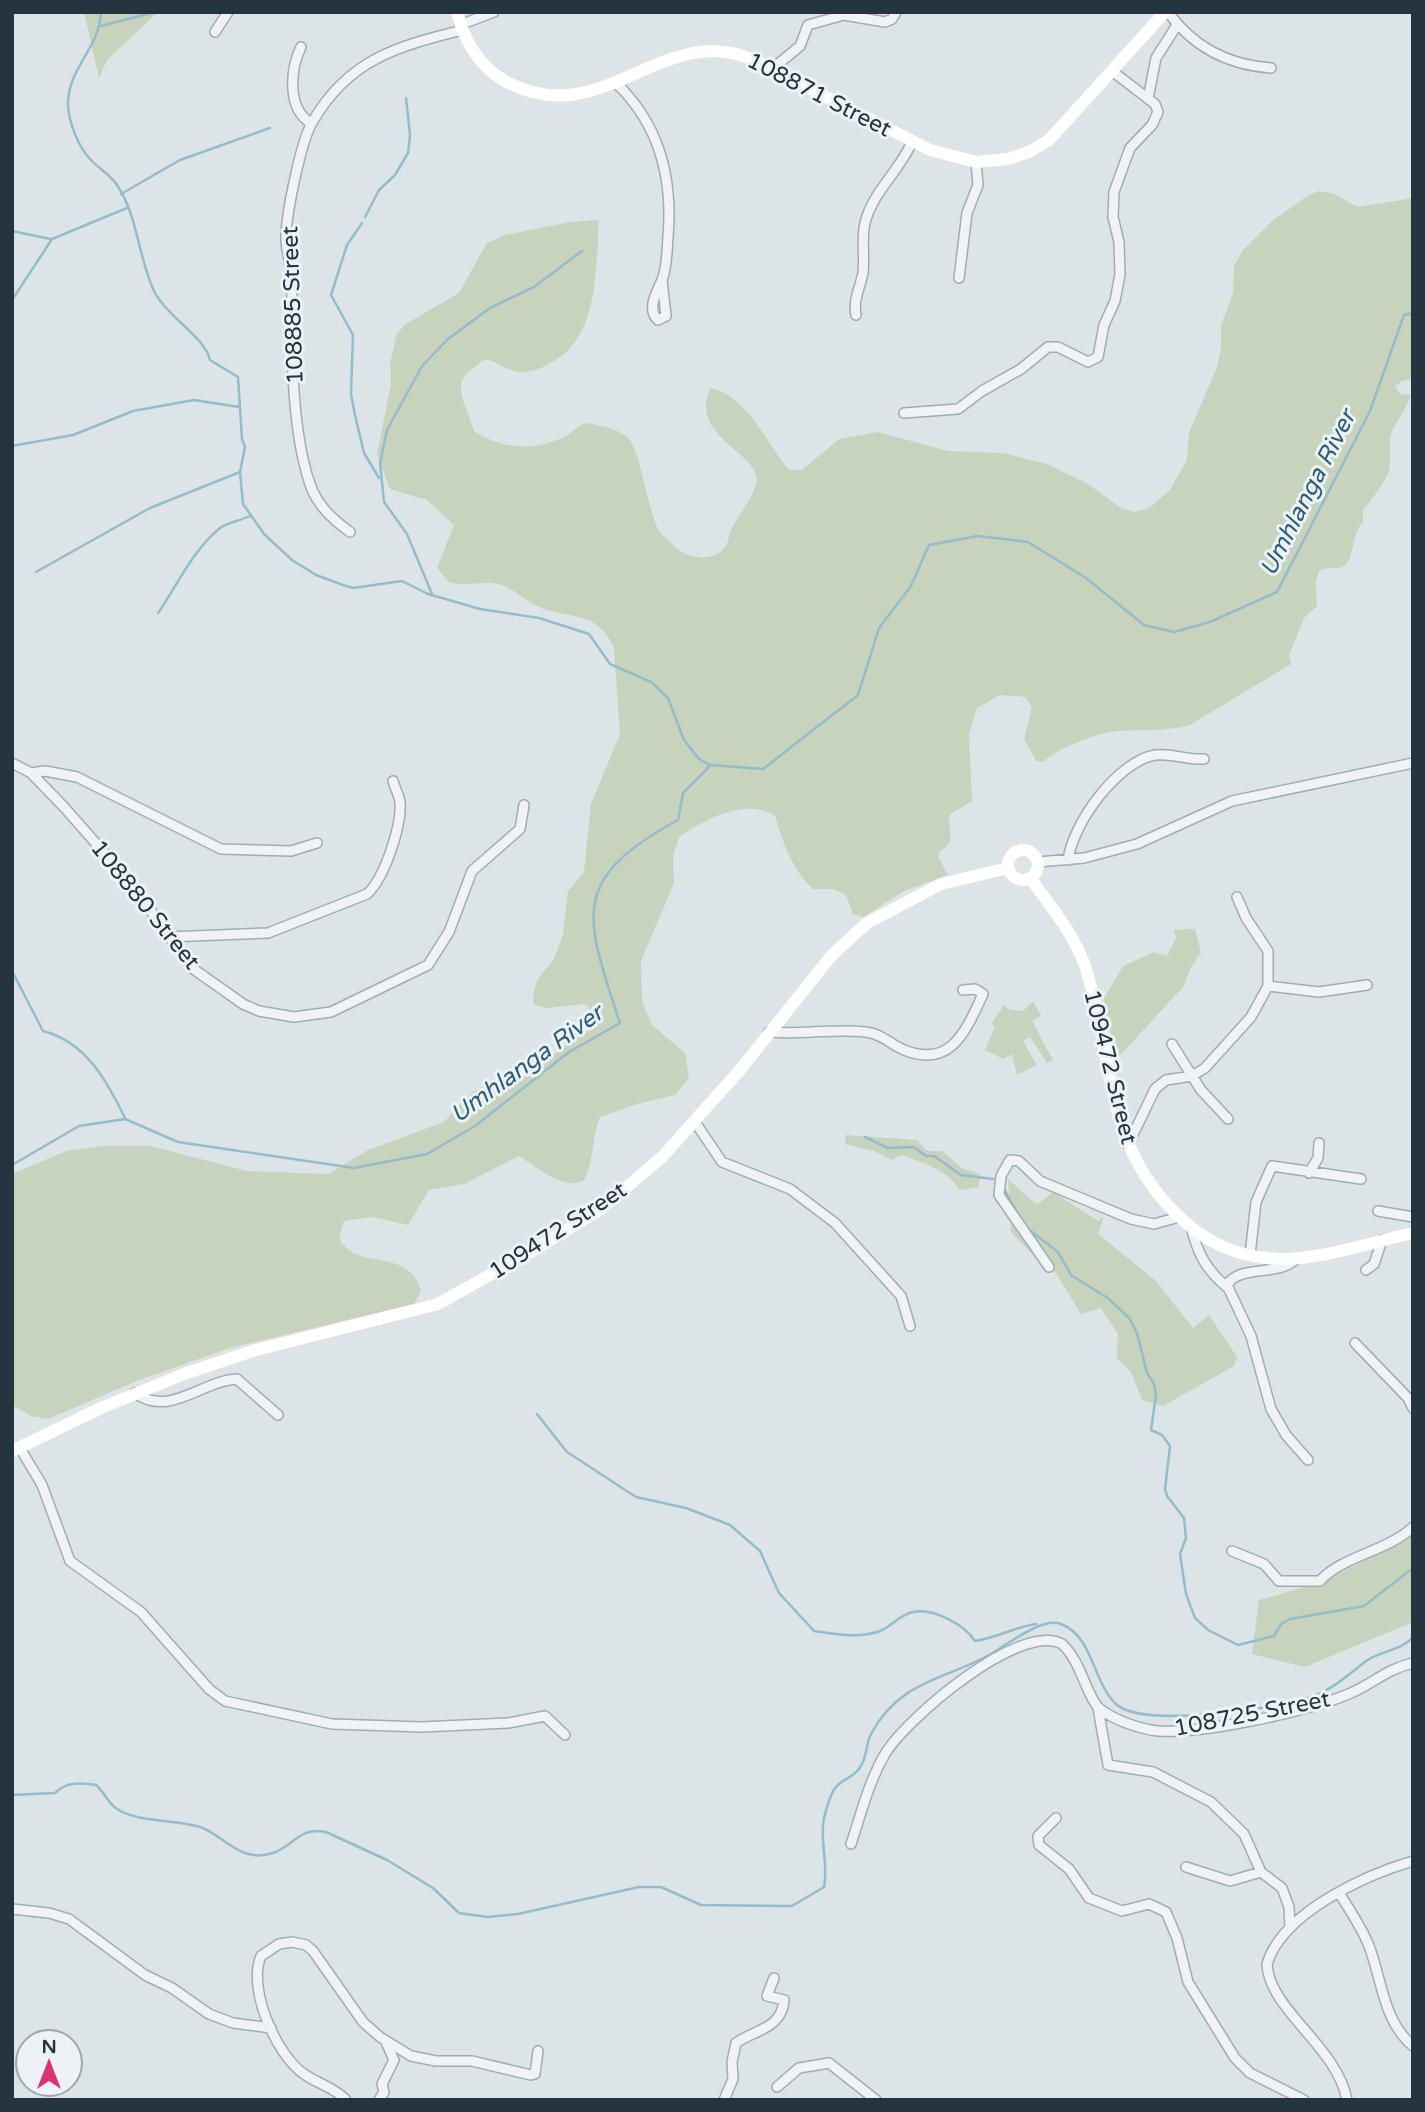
<svg xmlns="http://www.w3.org/2000/svg" width="1425" height="2112" viewBox="0 0 1425 2112" font-family="'Varela Round',sans-serif">
<rect width="100%" height="100%" fill="#dce4e8"/>
<path fill="#c7d3bc" d="M84,12H158L107,60L99,78Z
M1319,191L1332,193L1358,207L1413,198V379L1402,381L1395,386L1400,394L1411,395C1405,412 1399,416 1393,429C1386,443 1393,460 1388,474C1385,481 1369,504 1363,510V522C1350,535 1356,560 1342,567C1334,570 1327,566 1319,571L1316,582L1317,606L1304,618L1289,655L1291,664L1190,725C1166,732 1142,729 1118,731C1097,733 1059,747 1043,762L1036,761L1024,739L1032,707L1025,697L1000,695L977,708L969,734L972,801L950,814C946,834 959,839 939,852V858L948,875L904,891L863,917L853,914L846,895L833,889H813C792,869 783,843 775,816C744,797 705,820 679,837L673,856L674,883L641,961L642,1001L652,1025L685,1053L689,1078L675,1095L637,1104L600,1117C591,1138 595,1158 584,1180C563,1191 537,1167 519,1156L464,1184L429,1190L408,1225L372,1217L344,1221L339,1238C356,1273 408,1245 421,1291L414,1304L230,1348L139,1380L48,1419L31,1416L12,1405V1174L66,1151L103,1146H151L247,1171L328,1174L368,1150L444,1122L472,1092L491,1083L532,1075L559,1050L598,1024L599,1015L584,1004L547,1008L534,1005L533,998L537,980L554,959L563,935L568,891L584,872L591,804L620,734L614,648C596,608 570,621 537,606C523,600 514,588 499,584C482,581 465,587 449,582L437,568L454,525L427,500L390,489L377,454L391,384L390,364L396,336L404,325L459,293L487,243L505,235L570,222L599,220C595,271 600,340 547,365C539,369 530,373 521,372C508,371 499,363 486,359C447,382 462,393 474,431C502,449 532,452 564,437C573,433 577,425 587,423C600,426 617,428 627,437C639,446 648,508 657,527C660,533 666,538 671,543C681,553 693,559 708,557C715,556 722,552 726,546C729,540 729,532 733,526C741,511 751,501 756,484C765,454 688,439 710,388C746,394 767,444 789,470H802L839,439L878,432L948,451L1003,453L1047,464L1088,484L1121,508L1135,512L1149,508L1170,490L1187,460L1189,433L1217,367L1221,348V326L1233,293L1234,266L1244,249L1271,222L1307,196Z
M1195,929L1201,953L1191,967L1183,987L1115,1061L1104,998L1123,966L1154,952L1167,956L1176,938L1174,930Z
M1033,1001L1041,1016L1032,1021L1053,1060L1047,1063L1030,1037L1023,1041L1037,1065L1017,1075L1012,1054L1003,1059L985,1050L995,1027L992,1023L1004,1005L1010,1010L1023,1011Z
M846,1135L917,1140L927,1151H942L963,1169L980,1174L979,1187L960,1190C947,1170 924,1163 902,1155L892,1160L874,1151L845,1144Z
M1008,1179L1037,1205L1053,1192L1098,1221L1104,1216L1098,1234L1156,1281L1193,1328L1209,1315L1237,1357L1234,1366L1163,1406L1142,1400L1131,1372L1117,1358L1118,1334L1101,1308L1081,1314L1052,1267L1038,1260L1011,1232Z
M1413,1532V1622L1305,1667L1252,1654L1259,1600C1311,1587 1369,1564 1413,1532Z"/>
<g fill="none" stroke-linecap="round" stroke-linejoin="round">
<path stroke="#93bccc" stroke-width="2.5" d="M101,12C100,48 67,69 68,105C69,123 78,146 90,159C98,168 111,175 117,185C138,216 138,257 154,291C167,317 205,337 210,360L238,377L242,439L245,447L240,472L243,504L264,534L292,560L316,575L343,585L353,588L402,581L428,594L480,609L539,618L589,634L610,664L651,682L668,698L684,740L699,759L710,765
M101,26L155,12
M121,194L180,160L270,128
M365,217L379,190L395,175L408,153L410,135L406,98
M362,223L347,245L331,295L353,335L351,394L355,415L364,453L379,478
M12,231L50,239
M12,300L52,239L127,208
M12,446L73,435L133,411L194,400L239,407
M36,572L150,508L240,472
M432,594L407,534L384,502L380,463L387,430L422,366L448,339L490,308L534,287L582,251
M158,613C178,584 193,550 220,528C224,524 242,520 250,516
M12,971L43,1031C86,1042 107,1081 125,1118
M865,1137L888,1148L914,1147L926,1156H934L961,1175L993,1179
M12,1165L79,1126L125,1119L178,1142L354,1168L427,1154L475,1126L569,1052L620,1023C585,916 568,880 678,820L683,793L711,765L763,769L858,695L879,628L911,586L929,545L978,536L1028,542L1086,578L1144,625L1174,632L1210,622L1277,592L1370,411L1404,315L1413,313
M1003,1187L1020,1218
M1028,1229L1058,1252L1071,1275L1109,1299L1130,1319L1137,1333L1147,1373L1154,1384L1156,1395L1151,1430L1162,1435L1170,1446L1165,1489L1167,1496L1184,1518L1186,1538L1180,1554L1186,1594L1195,1618L1208,1630L1238,1645L1274,1636L1281,1624L1290,1619L1364,1606L1413,1568
M537,1414L567,1452L636,1497L686,1508L730,1525L760,1551L779,1593L814,1631C836,1634 858,1639 880,1631C891,1627 899,1615 913,1612C933,1608 964,1624 975,1641C997,1638 1014,1627 1036,1624
M12,1795L55,1793C67,1781 81,1783 96,1785C104,1792 109,1804 117,1809C139,1823 175,1819 200,1827C224,1835 240,1864 273,1853C293,1846 301,1826 326,1832L387,1860L433,1888L459,1913L488,1917L518,1914L639,1887H661L701,1905L792,1906L824,1887C829,1864 819,1840 824,1818C826,1810 830,1795 835,1788C842,1779 856,1777 862,1764C867,1755 866,1743 871,1734C900,1680 945,1680 991,1654C1008,1644 1042,1617 1061,1624C1094,1637 1092,1682 1117,1705C1144,1728 1281,1709 1314,1696C1333,1689 1352,1672 1366,1661C1380,1651 1401,1651 1413,1637"/>
<defs>
<path id="street" d="M1168,12C1193,47 1229,65 1271,68
M460,25L494,12
M215,32L228,12
M301,47C290,70 287,109 311,123
M772,69L800,46L808,25L844,15L885,22L892,19L896,12
M616,83C659,124 673,178 668,237C667,250 667,268 662,280C657,292 646,309 658,320L666,316L662,280
M1148,99L1156,58L1177,25
M959,278L967,213L978,185L976,162
M856,315C853,300 860,288 863,273C865,256 861,239 865,223C873,191 899,172 912,142
M904,413L958,409L982,391L1021,369L1048,347H1058L1088,362L1098,357L1104,325L1115,301L1120,274L1119,242L1113,217L1114,192L1130,148L1152,125L1158,112L1155,104L1112,71
M350,532C332,519 317,505 310,484C291,429 291,341 292,282C292,266 285,251 286,235C287,211 301,140 313,121C349,59 398,46 463,30
M12,763L31,773L64,807L129,881L192,968L243,1004L259,1011L294,1017L331,1012L428,965L449,932L472,871L520,829L524,805
M31,773L45,771L77,777L221,849L291,851L317,843
M1068,860C1073,823 1117,762 1155,755C1172,753 1186,760 1204,759
M1038,862L1084,858L1137,844L1232,801L1413,763
M168,937L268,933L367,894C384,879 402,826 400,802C399,795 395,788 393,781
M1268,986L1319,992L1367,985
M769,1032C801,1035 834,1028 866,1032C882,1034 890,1044 904,1050C952,1069 966,1030 983,994L975,989L963,990
M1172,1044L1201,1090L1228,1119
M695,1122L722,1162L790,1189L835,1223L901,1296L910,1326
M1128,1145L1155,1089L1166,1080L1192,1076L1205,1068L1251,1017L1268,986V951L1246,918L1237,897
M1309,1173L1318,1158L1319,1143
M1378,1211L1413,1217
M1191,1227C1198,1254 1206,1270 1228,1288
M1250,1255L1256,1202L1272,1166L1361,1179
M1296,1259C1278,1277 1240,1264 1227,1285L1251,1336L1271,1409L1286,1435L1308,1460
M1049,1267L999,1195L1001,1176L1010,1160L1019,1161L1040,1181L1131,1219L1154,1224L1179,1217
M1366,1270L1374,1264L1382,1240
M1355,1343L1408,1398L1413,1408
M135,1393C170,1418 201,1381 237,1379L278,1415
M20,1448L42,1485L70,1561L141,1612L209,1689L225,1701L332,1724L422,1727L508,1723L545,1716L565,1735
M1232,1551L1264,1564L1279,1581H1320C1340,1557 1388,1551 1413,1527
M1098,1708L1108,1765L1153,1772L1211,1802L1244,1834L1261,1872L1282,1888L1289,1907L1290,1928
M1056,1818L1038,1836L1039,1845L1069,1869L1089,1898L1122,1911L1149,1904L1166,1912L1177,1938L1188,1982L1235,2058L1250,2073L1304,2100
M851,1844C861,1814 869,1781 885,1754C906,1719 1020,1621 1062,1644C1081,1661 1087,1697 1099,1708C1113,1720 1140,1729 1158,1731C1202,1734 1305,1712 1346,1695C1370,1686 1386,1669 1413,1663
M1186,1867L1230,1881L1261,1872
M1339,1893C1350,1910 1362,1928 1369,1946C1382,1980 1383,2021 1413,2046
M12,1909L49,1913L69,1919L145,1975L172,1988L209,2014L233,2023L271,2028
M777,2087L799,2068L829,2063L876,2100
M346,2100C334,2087 318,2084 304,2074C276,2055 247,1988 261,1956L279,1944L292,1942L306,1945L313,1951L363,2022L380,2037L411,2056L436,2061H472L531,2075L535,2074L538,2051
M379,2100L384,2092L382,2084L394,2060L386,2042
M724,2100L733,2079L732,2062L736,2043C754,2030 782,2029 784,2000L767,1996L774,1978
M1347,2100C1337,2046 1269,2010 1267,1964C1282,1913 1365,1875 1413,1861"/>
</defs>
<use href="#street" stroke="#a1acb2" stroke-width="12"/>
<use href="#street" stroke="#eff3f6" stroke-width="9"/>
<path stroke="#fff" stroke-width="12" d="M457,12C464,40 479,66 505,81C603,135 662,18 756,61L930,150L976,162L1009,159L1031,151L1049,140L1165,12
M1008 865a15 15 0 1 1 30 0a15 15 0 1 1-30 0Z
M1031,879C1051,907 1075,935 1086,969C1115,1063 1103,1150 1185,1222C1212,1246 1246,1259 1282,1259C1323,1259 1373,1242 1413,1233
M12,1451L101,1408L184,1374L256,1350L438,1304L534,1250L601,1209L662,1157L740,1070L832,955L867,923L941,884L1008,868"/>
</g>
<g text-anchor="middle" dominant-baseline="central" stroke-width="6" stroke-linejoin="round" paint-order="stroke">
<g font-size="23" fill="#243540" stroke="#ecf2f5">
<text transform="translate(819 95) rotate(27)">108871 Street</text>
<text transform="translate(293 305) rotate(-92)">108885 Street</text>
<text transform="translate(145 905) rotate(51)">108880 Street</text>
<text transform="translate(1110 1067) rotate(76)">109472 Street</text>
<text transform="translate(558 1231) rotate(-33)">109472 Street</text>
<text transform="translate(1252 1714) rotate(-11)">108725 Street</text>
</g>
<g font-size="24" font-style="italic" fill="#2b5f77" stroke="#ecf2f5">
<text transform="translate(1308 493) rotate(-63)">Umhlanga River</text>
<text transform="translate(527 1064) rotate(-36)">Umhlanga River</text>
</g>
</g>
<rect width="1425" height="2112" fill="none" stroke="#243540" stroke-width="28"/>
<g transform="translate(49 2063)"><circle r="33" fill="#ecf2f5" stroke="#9ca6ad" stroke-width="2"/>
<path d="M0-5L12 26L0 18L-12 26Z" fill="#da3474"/>
<text y="-10" font-size="19" font-weight="bold" text-anchor="middle" fill="#243540">N</text>
</g>
</svg>
